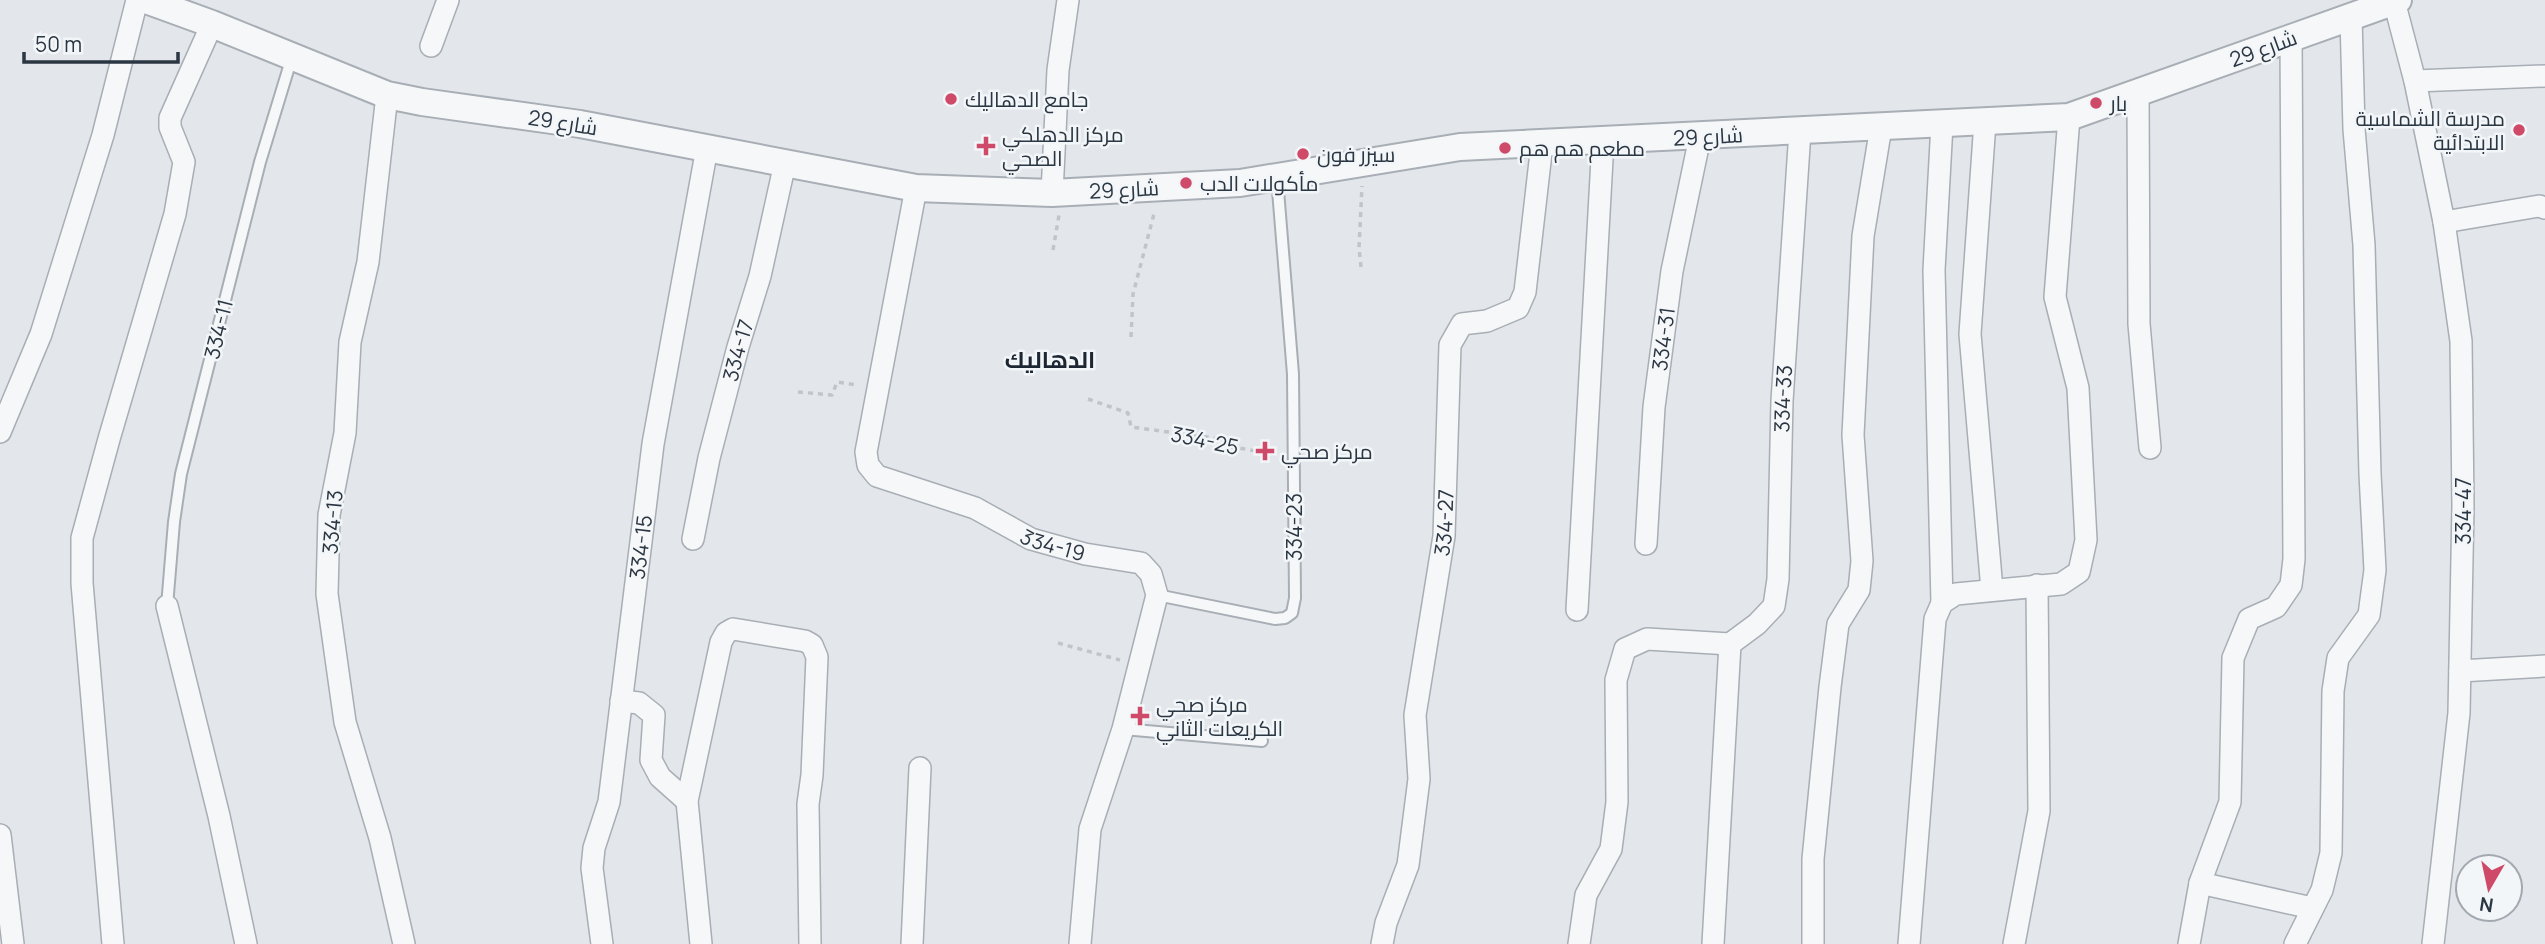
<svg xmlns="http://www.w3.org/2000/svg" width="2545" height="944" viewBox="0 0 2545 944" font-family="Manrope,Cairo,sans-serif">
<rect width="100%" height="100%" fill="#e3e7eb"/>
<g fill="none" stroke-linecap="round" stroke-linejoin="round">
<defs>
<path id="service" d="M1157,595L1275,619L1285,618L1292,613L1295,598L1293,374L1277,178
M167,606L174,522L181,474L260,162L292,57
M1123,729L1262,741"/>
<g id="minor">
<path d="M2394,1L2415,81L2545,76"/>
<path d="M431,46L448,0"/>
<path d="M2415,81L2444,222L2461,341L2463,506L2459,713L2433,944"/>
<path d="M2138,93L2139,324L2150,448"/>
<path d="M387,95L368,262L350,342L345,433L329,515L327,594L345,722L380,838L404,944"/>
<path d="M1985,122L1970,334L1992,590"/>
<path id="s1" d="M916,188L866,452L868,465L877,476L975,508L1031,539L1085,554L1141,563L1151,574L1157,595L1123,729L1090,829L1080,944"/>
<path d="M1052,193L1058,70L1068,0"/>
<path d="M2444,222L2539,206L2545,208"/>
<path d="M0,432L41,334L103,135L137,0"/>
<path id="s2" d="M693,539L709,458L738,347L760,276L785,163"/>
<path id="s3" d="M1646,544L1654,407L1672,271L1700,137"/>
<path d="M1942,603L1934,270L1942,124"/>
<path d="M167,606L219,816L246,944"/>
<path d="M1577,610L1603,141"/>
<path id="s4" d="M1730,644L1757,624L1774,606L1778,579L1782,401L1800,131"/>
<path d="M2460,671L2545,666"/>
<path d="M621,701L639,703L654,715L651,760L660,777L687,801"/>
<path d="M0,835L13,944"/>
<path d="M2200,883L2312,908"/>
<path d="M113,944L82,583V538L109,439L175,214L184,162L170,127V118L212,24"/>
<path id="s5" d="M602,944L592,868L594,848L609,802L653,444L707,148"/>
<path d="M701,944L687,801L721,642L726,633L733,629L805,641L812,645L817,657L812,775L808,804L810,944"/>
<path d="M912,944L920,768"/>
<path id="s6" d="M1382,944L1386,923L1408,865L1419,779L1415,715L1444,536L1450,345L1462,324L1487,321L1518,308L1525,292L1542,144"/>
<path d="M1579,944L1586,895L1611,849L1617,802L1616,680L1625,649L1647,639L1730,644"/>
<path d="M1713,944L1730,644"/>
<path d="M1813,944V859L1830,687L1838,624L1859,590L1862,561L1853,435L1863,236L1881,127"/>
<path d="M1909,944L1935,619L1942,603L1956,594L2061,584L2079,572L2086,540L2078,388L2055,297L2069,117"/>
<path d="M2014,944L2039,811L2037,585"/>
<path d="M2189,944L2200,883L2230,802L2233,658L2249,619L2276,607L2291,585L2294,559L2291,38"/>
<path d="M2295,944L2322,890L2331,853L2333,691L2338,658L2369,615L2375,570L2370,474L2364,245L2354,129L2351,17"/>
</g>
<path id="tertiary" d="M146,0L212,24L387,95L422,102L580,124L916,188L1052,193L1240,183L1460,147L2069,117L2398,0"/>
</defs>
<use href="#service" stroke="#a8aeb5" stroke-width="14"/>
<use href="#minor" stroke="#a8aeb5" stroke-width="24"/>
<use href="#tertiary" stroke="#a8aeb5" stroke-width="30"/>
<path stroke="#c1c5ca" stroke-width="3.5" stroke-dasharray="5 5" stroke-linecap="butt" d="M1053,250L1059,215
M1361,267L1359,248L1362,186
M1131,337L1133,294L1155,210
M798,392L832,395L837,382L858,385
M1088,399L1128,413L1131,427L1221,439L1228,446L1278,455
M1058,643L1120,660"/>
<use href="#service" stroke="#f6f7f9" stroke-width="10"/>
<use href="#minor" stroke="#f6f7f9" stroke-width="21"/>
<use href="#tertiary" stroke="#f6f7f9" stroke-width="26"/>
</g>
<g fill="#cf4968" stroke="#f3f6f8" stroke-width="2.5">
<circle cx="951" cy="99" r="7"/>
<circle cx="2096" cy="103" r="7"/>
<circle cx="2519" cy="130" r="7"/>
<path d="M982.5 135.5h7v7h7v7h-7v7h-7v-7h-7v-7h7z"/>
<circle cx="1505" cy="148" r="7"/>
<circle cx="1303" cy="154" r="7"/>
<circle cx="1186" cy="183" r="7"/>
<path d="M1261.5 440.5h7v7h7v7h-7v7h-7v-7h-7v-7h7z"/>
<path d="M1136.5 705.5h7v7h7v7h-7v7h-7v-7h-7v-7h7z"/>
</g>
<g text-anchor="middle" dominant-baseline="central" stroke-width="5" stroke-linejoin="round" paint-order="stroke">
<g font-size="21" fill="#2b3643" stroke="#f3f6f8">
<text transform="translate(2263 48) rotate(-20)">شارع 29</text>
<text transform="translate(563 122) rotate(9)">شارع 29</text>
<text transform="translate(1708 136) rotate(-3)">شارع 29</text>
<text transform="translate(1124 189) rotate(-3)">شارع 29</text>
<text transform="translate(218 329) rotate(-76)">334-11</text>
<text stroke="none"><textPath href="#s3" startOffset="206">334-31</textPath></text>
<text stroke="none"><textPath href="#s2" startOffset="194">334-17</textPath></text>
<text stroke="none"><textPath href="#s4" startOffset="266">334-33</textPath></text>
<text transform="translate(1205 440) rotate(12)">334-25</text>
<text transform="translate(2463 511) rotate(-90)">334-47</text>
<text transform="translate(332 522) rotate(-85)">334-13</text>
<text stroke="none"><textPath href="#s6" startOffset="429">334-27</textPath></text>
<text transform="translate(1294 527) rotate(-90)">334-23</text>
<text stroke="none"><textPath href="#s1" startOffset="486">334-19</textPath></text>
<text stroke="none"><textPath href="#s5" startOffset="402">334-15</textPath></text>
</g>
<g font-size="21" fill="#2b3643" stroke="#f3f6f8" text-anchor="start">
<text x="965" y="99">جامع الدهاليك</text>
<text x="2110" y="103">بار</text>
<text x="2505" y="118" text-anchor="end">مدرسة الشماسية<tspan x="2505" dy="24">الابتدائية</tspan></text>
<text x="1002" y="134">مركز الدهلكي<tspan x="1002" dy="24">الصحي</tspan></text>
<text x="1519" y="148">مطعم هم هم</text>
<text x="1317" y="154">سيزر فون</text>
<text x="1200" y="183">مأكولات الدب</text>
<text x="1281" y="451">مركز صحي</text>
<text x="1156" y="704">مركز صحي<tspan x="1156" dy="24">الكريعات الثاني</tspan></text>
</g>
<g font-size="23" font-weight="bold" fill="#1d2734" stroke="#f3f6f8">
<text x="1050" y="359">الدهاليك</text>
</g>
</g>
<g transform="translate(2489 888) rotate(189)"><circle r="33" fill="#f3f6f8" stroke="#a3a9b0" stroke-width="2"/>
<path d="M0-5L12 26L0 18L-12 26Z" fill="#cf4968"/>
<text y="-10" font-size="19" font-weight="bold" text-anchor="middle" fill="#2b3643">N</text>
</g>
<path d="M24 52v10h154v-10" fill="none" stroke="#2b3643" stroke-width="3.5"/>
<text x="35" y="52" font-size="21" fill="#2b3643" stroke="#f3f6f8" stroke-width="5" paint-order="stroke">50 m</text>
</svg>
